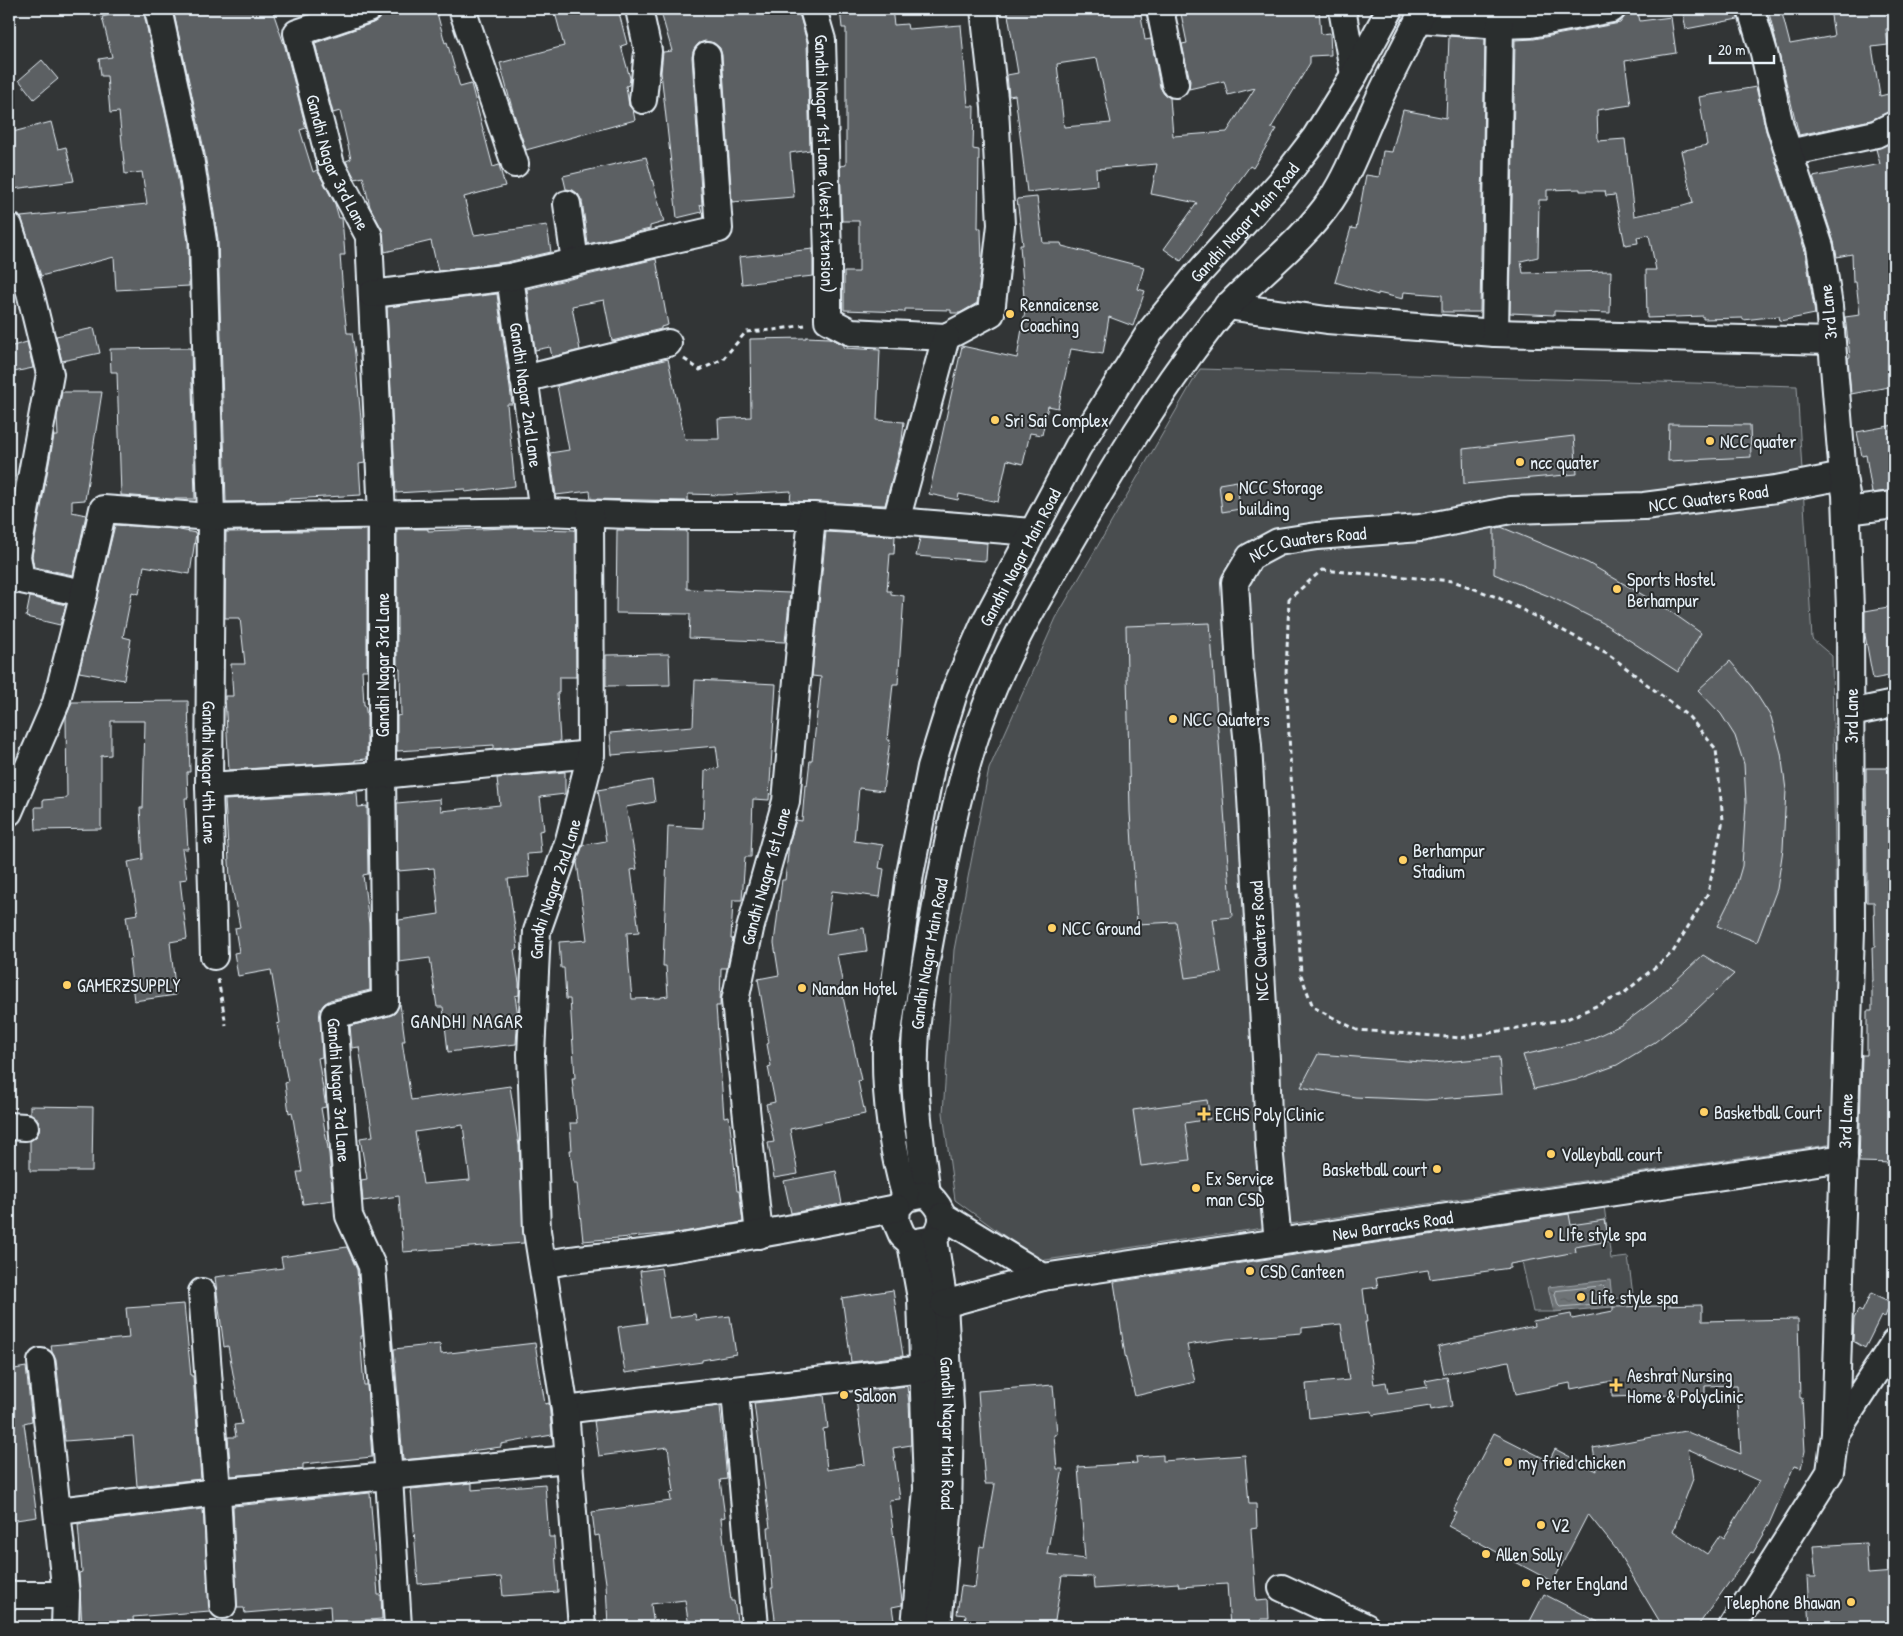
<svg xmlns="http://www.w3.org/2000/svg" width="1903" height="1636" viewBox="0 0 1903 1636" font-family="'Patrick Hand',sans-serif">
<defs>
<pattern id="water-ripples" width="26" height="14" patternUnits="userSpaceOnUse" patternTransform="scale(1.25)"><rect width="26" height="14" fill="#6e7376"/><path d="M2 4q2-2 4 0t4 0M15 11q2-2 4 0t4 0" fill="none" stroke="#5a5e60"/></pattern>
</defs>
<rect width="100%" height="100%" fill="#323536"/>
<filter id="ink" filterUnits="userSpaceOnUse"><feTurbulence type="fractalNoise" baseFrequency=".02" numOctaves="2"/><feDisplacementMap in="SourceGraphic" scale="10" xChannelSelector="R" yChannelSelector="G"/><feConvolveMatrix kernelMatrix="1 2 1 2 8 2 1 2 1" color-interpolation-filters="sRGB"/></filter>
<g filter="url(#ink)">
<path fill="#494d4f" stroke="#989fa4" d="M1200,369L1797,386L1812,639L1832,656L1837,1000L1834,1144L1039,1261L955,1200L943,1113L954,950L989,769L1056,618Z
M1603,1198L1611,1259L1628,1257L1633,1295L1554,1312H1533L1511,1211Z"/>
<path fill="url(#water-ripples)" stroke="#9fa5aa" d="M1610,1280L1613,1307L1554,1312L1548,1287Z"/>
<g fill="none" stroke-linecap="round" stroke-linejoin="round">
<path stroke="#b7bfc4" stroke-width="1" d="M1603,1286L1605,1288L1607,1301L1605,1303L1560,1307L1558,1305L1555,1294L1556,1291Z"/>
</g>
<path fill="#5c6063" stroke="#e8f1f8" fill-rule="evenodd" d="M134,9H143L175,160L188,242L189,286L116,290L114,257L41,276L21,217L147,204L142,172L125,174L119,112L110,113L107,76H101L99,59L112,57L102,17Z
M173,9H272L285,47L306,128L300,130L313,172L317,170L335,204L339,218H342L345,255H340L344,306L347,333H352L355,354L365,463L359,464L361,495L289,499V501L226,502L218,239L205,154Z
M399,9H436L445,43L447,42L460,87L471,84L493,167L499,165L505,186L464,197L474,235L547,225L551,252L507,262L438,271L431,241L385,252L382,229L370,207L363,177L355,179L346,161L351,159L340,111L333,113L315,43L373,23L379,19L382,13Z
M554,9H618L627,44L621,46L630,78L629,85L626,86L629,106L633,110L635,120L526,150L512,108L500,63L564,46Z
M660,9H798L807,42L810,150L790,153L794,197L732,202L722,55L720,48L714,43L705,41L699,43L694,49L692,57L702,205H700L702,212L677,218L661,72L663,52L672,51Z
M840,9H892L894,25L907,24L908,29L961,25L968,106H974L973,149L979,150L978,228H981L982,263L977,303L960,313H951V310L905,309V312L844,310V272H859V221H842L840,166L846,165V28H842Z
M1007,9H1140L1145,40L1151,39L1160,87L1164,94L1170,98L1173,136L1227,132L1255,88L1228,95L1224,81L1189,89L1190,81L1182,44L1187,43L1180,9H1319L1321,34L1330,33L1331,55L1310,56V63L1271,128L1277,129L1253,168L1250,166L1181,261L1164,249L1197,203L1151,194L1157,164L1096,169L1097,185L1027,192L1015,95L1009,96L1007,75L1018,73ZM1097,58L1111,123L1064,127L1057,64Z
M1682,9H1736L1738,19L1686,29Z
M1768,9H1781L1790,44L1834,36L1830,9H1894V28L1886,29L1888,45L1872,47L1880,96L1888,94L1891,111L1871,120L1799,135Z
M1638,13L1640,21L1671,17L1676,53L1625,61L1631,105L1597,110L1598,141L1625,139L1634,216L1683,206L1693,203L1681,151L1707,145L1699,97L1756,87L1766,131L1805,251L1815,314L1780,321L1779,316L1743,320V318L1703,319V316L1647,318L1646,270H1656L1649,235L1637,237L1638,243L1625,245L1615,195L1606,196L1605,191H1580V189L1547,190V200H1539L1538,257L1521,261L1523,273L1611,271L1610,313L1554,311V315L1510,313L1515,40L1534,39L1620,23L1626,15Z
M1449,36L1485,39L1480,312H1442V295L1404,292L1403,299L1378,293V295L1335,282L1351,228L1356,229L1366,175L1379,177L1383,151L1392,152L1403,110L1446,118Z
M42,60L58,79L34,99L19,80Z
M51,122L58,149L66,147L74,181L13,189L9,172V133Z
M1894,142V386L1851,394L1848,358L1850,357L1845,317L1860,315L1856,282H1853L1852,254L1837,257L1834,242L1813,177L1880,164L1876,149Z
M646,157L664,222L650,226V229L588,244L582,201L578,194L573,190L566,189L563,176Z
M1037,197L1043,243H1061L1062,246L1144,267L1138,289L1145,291L1133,326L1109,317L1103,354L1071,349L1058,408L1048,406L1042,435L1030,433L1023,464L1007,460L998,502L959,494L958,500L929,494L962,346L1017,358L1025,311L1020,245H1023L1017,199Z
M813,249V276L742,284L739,257Z
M656,259L668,325L661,327V329L612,341L604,300L572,306L580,350L552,357L550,347L535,350L527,289Z
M497,294L510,388L512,404H507L515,486L465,492V489L396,493L387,307Z
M94,328L100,353L62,361L56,336Z
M806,337L830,338L844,345V348L880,350L877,420L904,422L902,440L885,505L790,501L791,491L723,495L688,494V501L591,499L590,491L556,495L550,453L569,450L557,386L668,359L685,439H719L718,419L751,417L750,339L806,338Z
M27,342L33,368L9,373V347Z
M191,348L195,499H171L121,495L117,372H111L110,349Z
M62,392H102L85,500L72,501V512L86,515L73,575L34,567L32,556L54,436H58L57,417Z
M1669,424L1750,425L1751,457L1668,461Z
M1894,425V490L1872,493L1866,455L1862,456L1857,432Z
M1574,436L1577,474L1464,484L1463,449Z
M1237,481L1240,509L1222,512L1219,484Z
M115,525L174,529L196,533L190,574L144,566L139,594L132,592L123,637L131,639L124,680L79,672Z
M533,527V529L575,530L576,677H559V693H557L560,742L494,749V745L397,751V716L401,715L400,669H397V529H428V531Z
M1501,527L1588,563L1667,609L1701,633L1678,672L1603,623L1551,597L1494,574V529Z
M367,530V670H362L364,705H365L367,717V759L355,760V762L229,770L225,696H233L231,664H245L240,618H225L226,532Z
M617,530L687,531V589L790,593L785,642L689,638L690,614L616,613Z
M826,532L895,536L894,554H890L887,591H891V594L904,596L898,684H893L887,740H890L883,791L859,788L854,841L883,845L879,868L884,869L880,897L832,891L826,934L864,928L867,951L837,955L845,996L843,997L861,1080L858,1081L865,1114L790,1129L798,1174L774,1178L768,1143L774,1142L766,1104L775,1102L768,1067L771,1066L767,1044L769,1043L758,979L779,975L774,943L782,880H785L789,844L796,820L802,821L805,785L807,786L810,760H812L821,677L812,676Z
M920,538L987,543L986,561L916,556Z
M30,597L66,605L60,625L26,617Z
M1894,606V675L1873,679L1865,635V611Z
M1210,623L1232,917L1213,919L1221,973L1185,978L1176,922L1137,924L1130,812L1126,626Z
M669,654L670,685L606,686V655Z
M1730,661L1752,687L1771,717L1781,753L1786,790L1783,849L1777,889L1757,942L1717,926L1735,890L1742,866L1746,802L1744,764L1735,736L1721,714L1698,690Z
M695,680L776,684L769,800L753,799L751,857H745L742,900H733L731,939H733L727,968H721L720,1006H716L724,1117L729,1116L737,1191H739L743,1222L677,1233L583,1241L577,1184H574L570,1150H572L570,1123H577L572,1078H575L570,999H566L564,968H561L559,942L587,940L577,862L583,845L606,841L598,790L652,780L655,802L626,807L637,869L631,870L639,932L627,933L629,967L632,999L661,998V997L668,996L666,966H663L668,826L703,828L705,771L719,768L716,746L612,755L610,733L693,726Z
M188,701L190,772H187L188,798H185L188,849H182L187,879L180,880L187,939L170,942L176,995L134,1001L129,959H132L126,916L138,914L128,862L143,859L140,808H143L145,721H111V755L101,756V829L36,830L35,807H43V800L67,798L66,717L72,702Z
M1866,768H1894V1163L1859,1162L1862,1055H1867V1011H1872V981H1873L1872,947H1875L1874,902H1867Z
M565,772V794L540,797L544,830L539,831L541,853L527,854L529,877L508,879L518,949L514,950L519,983V995L515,996L518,1016L516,1044L448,1052L443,1007H437L430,958L399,962V920L439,914L434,868L398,871L397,803L440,799L441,811L500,805L497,778Z
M357,792L358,807L367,806L368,874L363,875L369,924L370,990L330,1000L324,1004L320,1010L322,1057L318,1058L326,1107L321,1108L329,1154L333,1200L303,1204L297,1172H302L292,1112L289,1113L285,1083L288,1082L277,1024L280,1023L271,970L238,976L234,953L239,952L235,928L240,927L230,877L225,800Z
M1703,955L1734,974L1696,1010L1655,1042L1617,1065L1576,1080L1534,1089L1523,1055L1589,1040L1623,1024L1655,1000Z
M400,1004L405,1041H402L411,1100L510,1086L519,1146L524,1243L403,1252L399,1196L363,1201L361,1180L367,1179L360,1138L373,1136L359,1047L352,1048L350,1026L389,1016L395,1013ZM463,1125L470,1180L423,1184L415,1132Z
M1318,1054L1433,1063L1499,1057L1502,1094L1426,1100L1355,1097L1301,1087Z
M1207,1100L1210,1119L1185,1123L1190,1160L1141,1166L1133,1110Z
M30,1106L93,1107L92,1171H30V1141L37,1136L40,1127L38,1120L30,1113Z
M836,1171L842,1204L791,1213L784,1181Z
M1569,1214L1571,1225L1605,1220L1609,1241L1575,1247L1576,1252L1510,1264V1268L1430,1279L1428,1270L1376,1278L1378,1287L1363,1289L1367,1322H1365L1374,1384L1386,1382L1388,1393L1427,1387L1425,1381L1447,1377L1452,1406L1431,1410L1430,1406L1373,1415L1372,1411L1309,1418L1306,1384L1349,1380L1341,1324L1302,1328V1333L1227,1339L1187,1345L1195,1382L1135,1396L1125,1355L1114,1282Z
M347,1247L357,1270L363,1336H360L364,1385H367L372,1457L303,1464V1469L231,1476L228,1437H236L234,1425L242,1424L228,1346L224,1347L215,1277L283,1268L281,1257Z
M661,1268L669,1318L695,1314L696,1320L730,1316L736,1354L702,1360V1362L625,1373L618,1327L647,1323L640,1271Z
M893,1290L903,1356L851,1362L842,1298Z
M1871,1293L1891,1302L1885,1317L1881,1316L1865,1348L1853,1341L1854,1319L1858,1310L1862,1312Z
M184,1304L191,1376H193L201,1479L137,1486L133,1436L65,1441L56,1360L52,1352L51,1345L129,1338L126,1308Z
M1702,1305V1321L1798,1319L1800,1398H1802L1805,1451L1801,1468L1794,1466L1769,1524L1763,1533L1764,1534L1753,1553L1751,1552L1697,1627H1663L1616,1549L1588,1514L1553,1582L1448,1526L1456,1512L1453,1511L1494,1433L1549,1461L1555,1449L1597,1471L1593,1448L1685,1431L1741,1454L1737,1385L1705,1386V1394L1612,1397V1381L1571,1389L1570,1383L1516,1394L1509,1361L1444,1374L1438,1347L1534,1326L1533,1321L1571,1314L1572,1319L1613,1311V1307ZM1688,1449L1759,1481L1724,1538L1720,1535L1707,1554L1673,1531L1693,1479Z
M535,1343L545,1404L549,1403L552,1435L501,1444V1447L469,1451V1453L403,1460L394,1349L440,1344L441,1354Z
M26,1367L32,1421L24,1423L37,1517L9,1521V1370Z
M1053,1385L1057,1434L1054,1435L1057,1469H1063L1047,1554L1085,1559L1078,1467L1137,1463L1136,1457L1163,1455V1461L1245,1455L1249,1504H1256L1257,1528L1251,1529L1256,1601L1268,1600L1269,1619H1261V1627H1230L1227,1584L1179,1587L1178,1583L1094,1589L1093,1577L1062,1576L1054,1627H964L966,1615L957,1614L961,1586L975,1588L980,1546L984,1547L995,1484H985L978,1391Z
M907,1386L909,1403L911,1445L893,1448L900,1499L889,1500L902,1601V1605L892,1607L895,1627H776L771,1588H773L768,1528H770L754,1403L824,1395L828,1428L823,1429L827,1470L865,1464L855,1392Z
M720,1406L727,1479L720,1480L725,1517L721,1518L731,1601H734L738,1627H689L685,1600L651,1604L654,1627H608L606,1583L599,1535L595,1536L592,1512L671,1501L670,1493L674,1492L668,1447L599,1456L594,1421Z
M472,1483V1490L545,1484L549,1537H554L558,1592L503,1596L501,1577L418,1584L411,1489Z
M370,1493L378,1595H381L382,1619L331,1623L330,1606L245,1613L244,1608H237L233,1506Z
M203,1509L210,1611L133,1617L134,1627H82L79,1573L82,1572L78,1524Z
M1866,1543L1868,1574L1894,1572V1627H1810L1807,1577H1816L1813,1546Z
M1544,1594L1608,1627H1527Z"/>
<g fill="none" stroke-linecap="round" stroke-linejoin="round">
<defs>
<g id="minor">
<path id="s1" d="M158,9L190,157L203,241L211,517L209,786L214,956"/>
<path id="s2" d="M368,9L297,33L331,165L369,236L382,515V775L385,1002L334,1015L349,1216L372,1266L389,1477L398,1627"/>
<path d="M462,9L515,164"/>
<path d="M639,9L648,51L643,100"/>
<path id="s3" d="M813,9L822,40L828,256V320L851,332L946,337L991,313L1001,225L995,107L984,9"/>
<path d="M1160,9L1175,84"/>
<path d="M1342,9L1354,75"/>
<path d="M1419,19L1500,25L1531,24L1612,9"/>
<path d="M1789,153L1876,134L1894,125"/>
<path d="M567,204L575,262"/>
<path d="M9,226L30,292L50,374L17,556L21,580L84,593"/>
<path id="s4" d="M510,277L543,512"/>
<path d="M372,294L510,277L719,229L707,56"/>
<path d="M1227,306L1327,320L1495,333L1831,341"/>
<path d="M1495,333L1500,25"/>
<path d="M524,379L668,343"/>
<path d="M1847,511L1894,505"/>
<path d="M896,521L946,337"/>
<path d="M1851,713L1894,704"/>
<path d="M209,786L382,775L591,754"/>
<path d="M9,812L56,703L84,593L103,509L211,517L543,512L658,516H812L896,521L1032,532"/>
<path d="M9,1126L25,1127"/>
<path id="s5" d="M927,1194C922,1155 916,1115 915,1075C913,1024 924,973 933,923C945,855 958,787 980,722C1004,655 1037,599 1073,538C1114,467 1157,396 1207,331C1243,283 1297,250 1331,200C1349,173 1360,141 1374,110C1389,76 1407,43 1424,9"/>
<path d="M927,1194C944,1210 947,1219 934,1239L911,1243L902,1235L896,1221L897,1208L906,1198Z"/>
<path id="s6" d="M906,1198C892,1149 885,1099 886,1047L910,874L931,767L955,690L984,624L1078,447L1150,332L1196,276L1281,182L1315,138L1354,75L1390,9"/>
<path d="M943,1216L1043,1277"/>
<path id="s7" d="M759,1235L735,1001L750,929L786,801L812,516"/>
<path id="s8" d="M934,1239L944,1304L950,1408L948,1514L938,1627"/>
<path id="s9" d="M1278,1242L1269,1146L1266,1059L1248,745L1240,668L1235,582L1250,557L1278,542L1317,536L1420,528L1511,510L1644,506L1776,489L1843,476"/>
<path d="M911,1243L921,1298L927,1489L915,1627"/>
<path d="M543,1265C580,1256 618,1257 656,1251C737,1239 817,1224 897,1208"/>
<path d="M202,1292L217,1492L223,1605"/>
<path id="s10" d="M944,1304L1043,1277L1844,1158"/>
<path d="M41,1362L66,1595L65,1627"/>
<path d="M735,1391L755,1627"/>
<path d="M565,1410C684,1394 804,1383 924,1369"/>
<path d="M1835,1434L1894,1343"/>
<path d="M58,1511L217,1492L569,1459"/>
<path d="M1282,1588L1366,1627"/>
<path d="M9,1595H66"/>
<path id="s11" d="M582,1627L565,1410L537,1231L531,1054L537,931L569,840L591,754L590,515"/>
<path id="s12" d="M1732,1627L1830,1472L1835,1434L1851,930L1850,610L1846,495L1843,476L1829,306L1820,247L1780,126L1764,53L1751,9"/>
</g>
</defs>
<use href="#minor" stroke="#e8f1f8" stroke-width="30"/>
<path stroke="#e8f1f8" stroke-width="3" stroke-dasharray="5 4" stroke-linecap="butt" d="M684,359L700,370L723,359L746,332L773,330L805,325
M1322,570L1453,581L1499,598L1607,653L1689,717L1716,749L1723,820L1708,893L1673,952L1623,994L1567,1019L1461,1038L1357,1030L1313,1007L1301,975L1286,675L1289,599Z
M218,979L226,1025"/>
<use href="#minor" stroke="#2a2d2e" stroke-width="26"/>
</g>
</g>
<g fill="#ffd166" stroke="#2a2d2e" stroke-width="2">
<circle cx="1010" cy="314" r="5"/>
<circle cx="995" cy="420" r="5"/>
<circle cx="1710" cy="441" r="5"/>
<circle cx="1520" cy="462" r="5"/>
<circle cx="1229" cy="497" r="5"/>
<circle cx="1617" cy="589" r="5"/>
<circle cx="1173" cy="719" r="5"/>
<circle cx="1403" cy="860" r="5"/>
<circle cx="1052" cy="928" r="5"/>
<circle cx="67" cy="985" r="5"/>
<circle cx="802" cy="988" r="5"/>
<circle cx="1704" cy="1112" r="5"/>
<path d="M1201.5 1106.5h5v5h5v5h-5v5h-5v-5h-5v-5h5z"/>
<circle cx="1551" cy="1154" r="5"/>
<circle cx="1437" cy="1169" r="5"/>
<circle cx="1196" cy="1188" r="5"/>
<circle cx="1549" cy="1234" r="5"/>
<circle cx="1250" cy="1271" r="5"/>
<circle cx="1581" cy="1297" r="5"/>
<path d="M1613.5 1377.5h5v5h5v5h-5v5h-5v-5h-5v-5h5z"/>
<circle cx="844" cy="1395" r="5"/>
<circle cx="1508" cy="1462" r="5"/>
<circle cx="1541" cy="1525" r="5"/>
<circle cx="1486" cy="1554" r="5"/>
<circle cx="1526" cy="1583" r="5"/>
<circle cx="1851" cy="1602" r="5"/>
</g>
<g text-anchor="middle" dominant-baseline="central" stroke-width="4" stroke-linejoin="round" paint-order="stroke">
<g font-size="18" fill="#e8f1f8" stroke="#2a2d2e">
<text stroke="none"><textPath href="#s2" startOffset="211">Gandhi Nagar 3rd Lane</textPath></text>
<text stroke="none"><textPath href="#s3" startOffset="156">Gandhi Nagar 1st Lane (West Extension)</textPath></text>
<text stroke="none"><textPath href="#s6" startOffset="1070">Gandhi Nagar Main Road</textPath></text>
<text transform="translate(1828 312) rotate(-96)">3rd Lane</text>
<text stroke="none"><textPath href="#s4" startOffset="119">Gandhi Nagar 2nd Lane</textPath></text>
<text stroke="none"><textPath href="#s9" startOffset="1156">NCC Quaters Road</textPath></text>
<text stroke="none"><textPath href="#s9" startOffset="751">NCC Quaters Road</textPath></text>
<text stroke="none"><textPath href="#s6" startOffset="665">Gandhi Nagar Main Road</textPath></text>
<text transform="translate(382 665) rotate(-90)">Gandhi Nagar 3rd Lane</text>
<text transform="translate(1851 716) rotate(-90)">3rd Lane</text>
<text stroke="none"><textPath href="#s1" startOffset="768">Gandhi Nagar 4th Lane</textPath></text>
<text stroke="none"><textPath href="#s7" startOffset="364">Gandhi Nagar 1st Lane</textPath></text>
<text stroke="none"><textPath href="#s11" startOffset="744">Gandhi Nagar 2nd Lane</textPath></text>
<text transform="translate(1259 941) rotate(-93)">NCC Quaters Road</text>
<text stroke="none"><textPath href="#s5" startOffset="242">Gandhi Nagar Main Road</textPath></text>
<text stroke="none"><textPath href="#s2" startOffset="1186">Gandhi Nagar 3rd Lane</textPath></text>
<text stroke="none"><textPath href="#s12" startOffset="535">3rd Lane</textPath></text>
<text stroke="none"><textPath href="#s10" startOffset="456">New Barracks Road</textPath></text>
<text stroke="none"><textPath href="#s8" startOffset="195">Gandhi Nagar Main Road</textPath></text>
</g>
<g font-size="18" fill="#e8f1f8" stroke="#2a2d2e" text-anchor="start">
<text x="1020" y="304">Rennaicense<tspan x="1020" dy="21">Coaching</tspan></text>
<text x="1005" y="420">Sri Sai Complex</text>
<text x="1720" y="441">NCC quater</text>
<text x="1530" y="462">ncc quater</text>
<text x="1239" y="487">NCC Storage<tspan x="1239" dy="21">building</tspan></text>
<text x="1627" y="579">Sports Hostel<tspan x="1627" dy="21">Berhampur</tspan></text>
<text x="1183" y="719">NCC Quaters</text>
<text x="1413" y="850">Berhampur<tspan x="1413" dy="21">Stadium</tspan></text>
<text x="1062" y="928">NCC Ground</text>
<text x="77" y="985">GAMERZSUPPLY</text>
<text x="812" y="988">Nandan Hotel</text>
<text x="1714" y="1112">Basketball Court</text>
<text x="1215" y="1114">ECHS Poly Clinic</text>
<text x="1561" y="1154">Volleyball court</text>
<text x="1427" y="1169" text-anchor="end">Basketball court</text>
<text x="1206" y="1178">Ex Service<tspan x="1206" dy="21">man CSD</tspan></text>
<text x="1559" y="1234">LIfe style spa</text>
<text x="1260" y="1271">CSD Canteen</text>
<text x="1591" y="1297">Life style spa</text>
<text x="1627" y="1375">Aeshrat Nursing<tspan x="1627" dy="21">Home &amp; Polyclinic</tspan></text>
<text x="854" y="1395">Saloon</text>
<text x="1518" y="1462">my fried chicken</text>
<text x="1551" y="1525">V2</text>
<text x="1496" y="1554">Allen Solly</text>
<text x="1536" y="1583">Peter England</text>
<text x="1841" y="1602" text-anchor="end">Telephone Bhawan</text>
</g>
<g font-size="19" letter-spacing="1" fill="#e8f1f8" stroke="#2a2d2e">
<text x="467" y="1021">GANDHI NAGAR</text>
</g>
</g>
<rect width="1903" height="1636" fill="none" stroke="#2a2d2e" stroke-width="30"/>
<rect x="15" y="15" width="1873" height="1606" fill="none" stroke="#e8f1f8" stroke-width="2" filter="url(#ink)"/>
<path d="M1710 55v8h64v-8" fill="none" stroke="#e8f1f8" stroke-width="2.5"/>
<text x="1718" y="55" font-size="15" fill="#e8f1f8" stroke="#2a2d2e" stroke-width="4" paint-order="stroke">20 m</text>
</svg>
